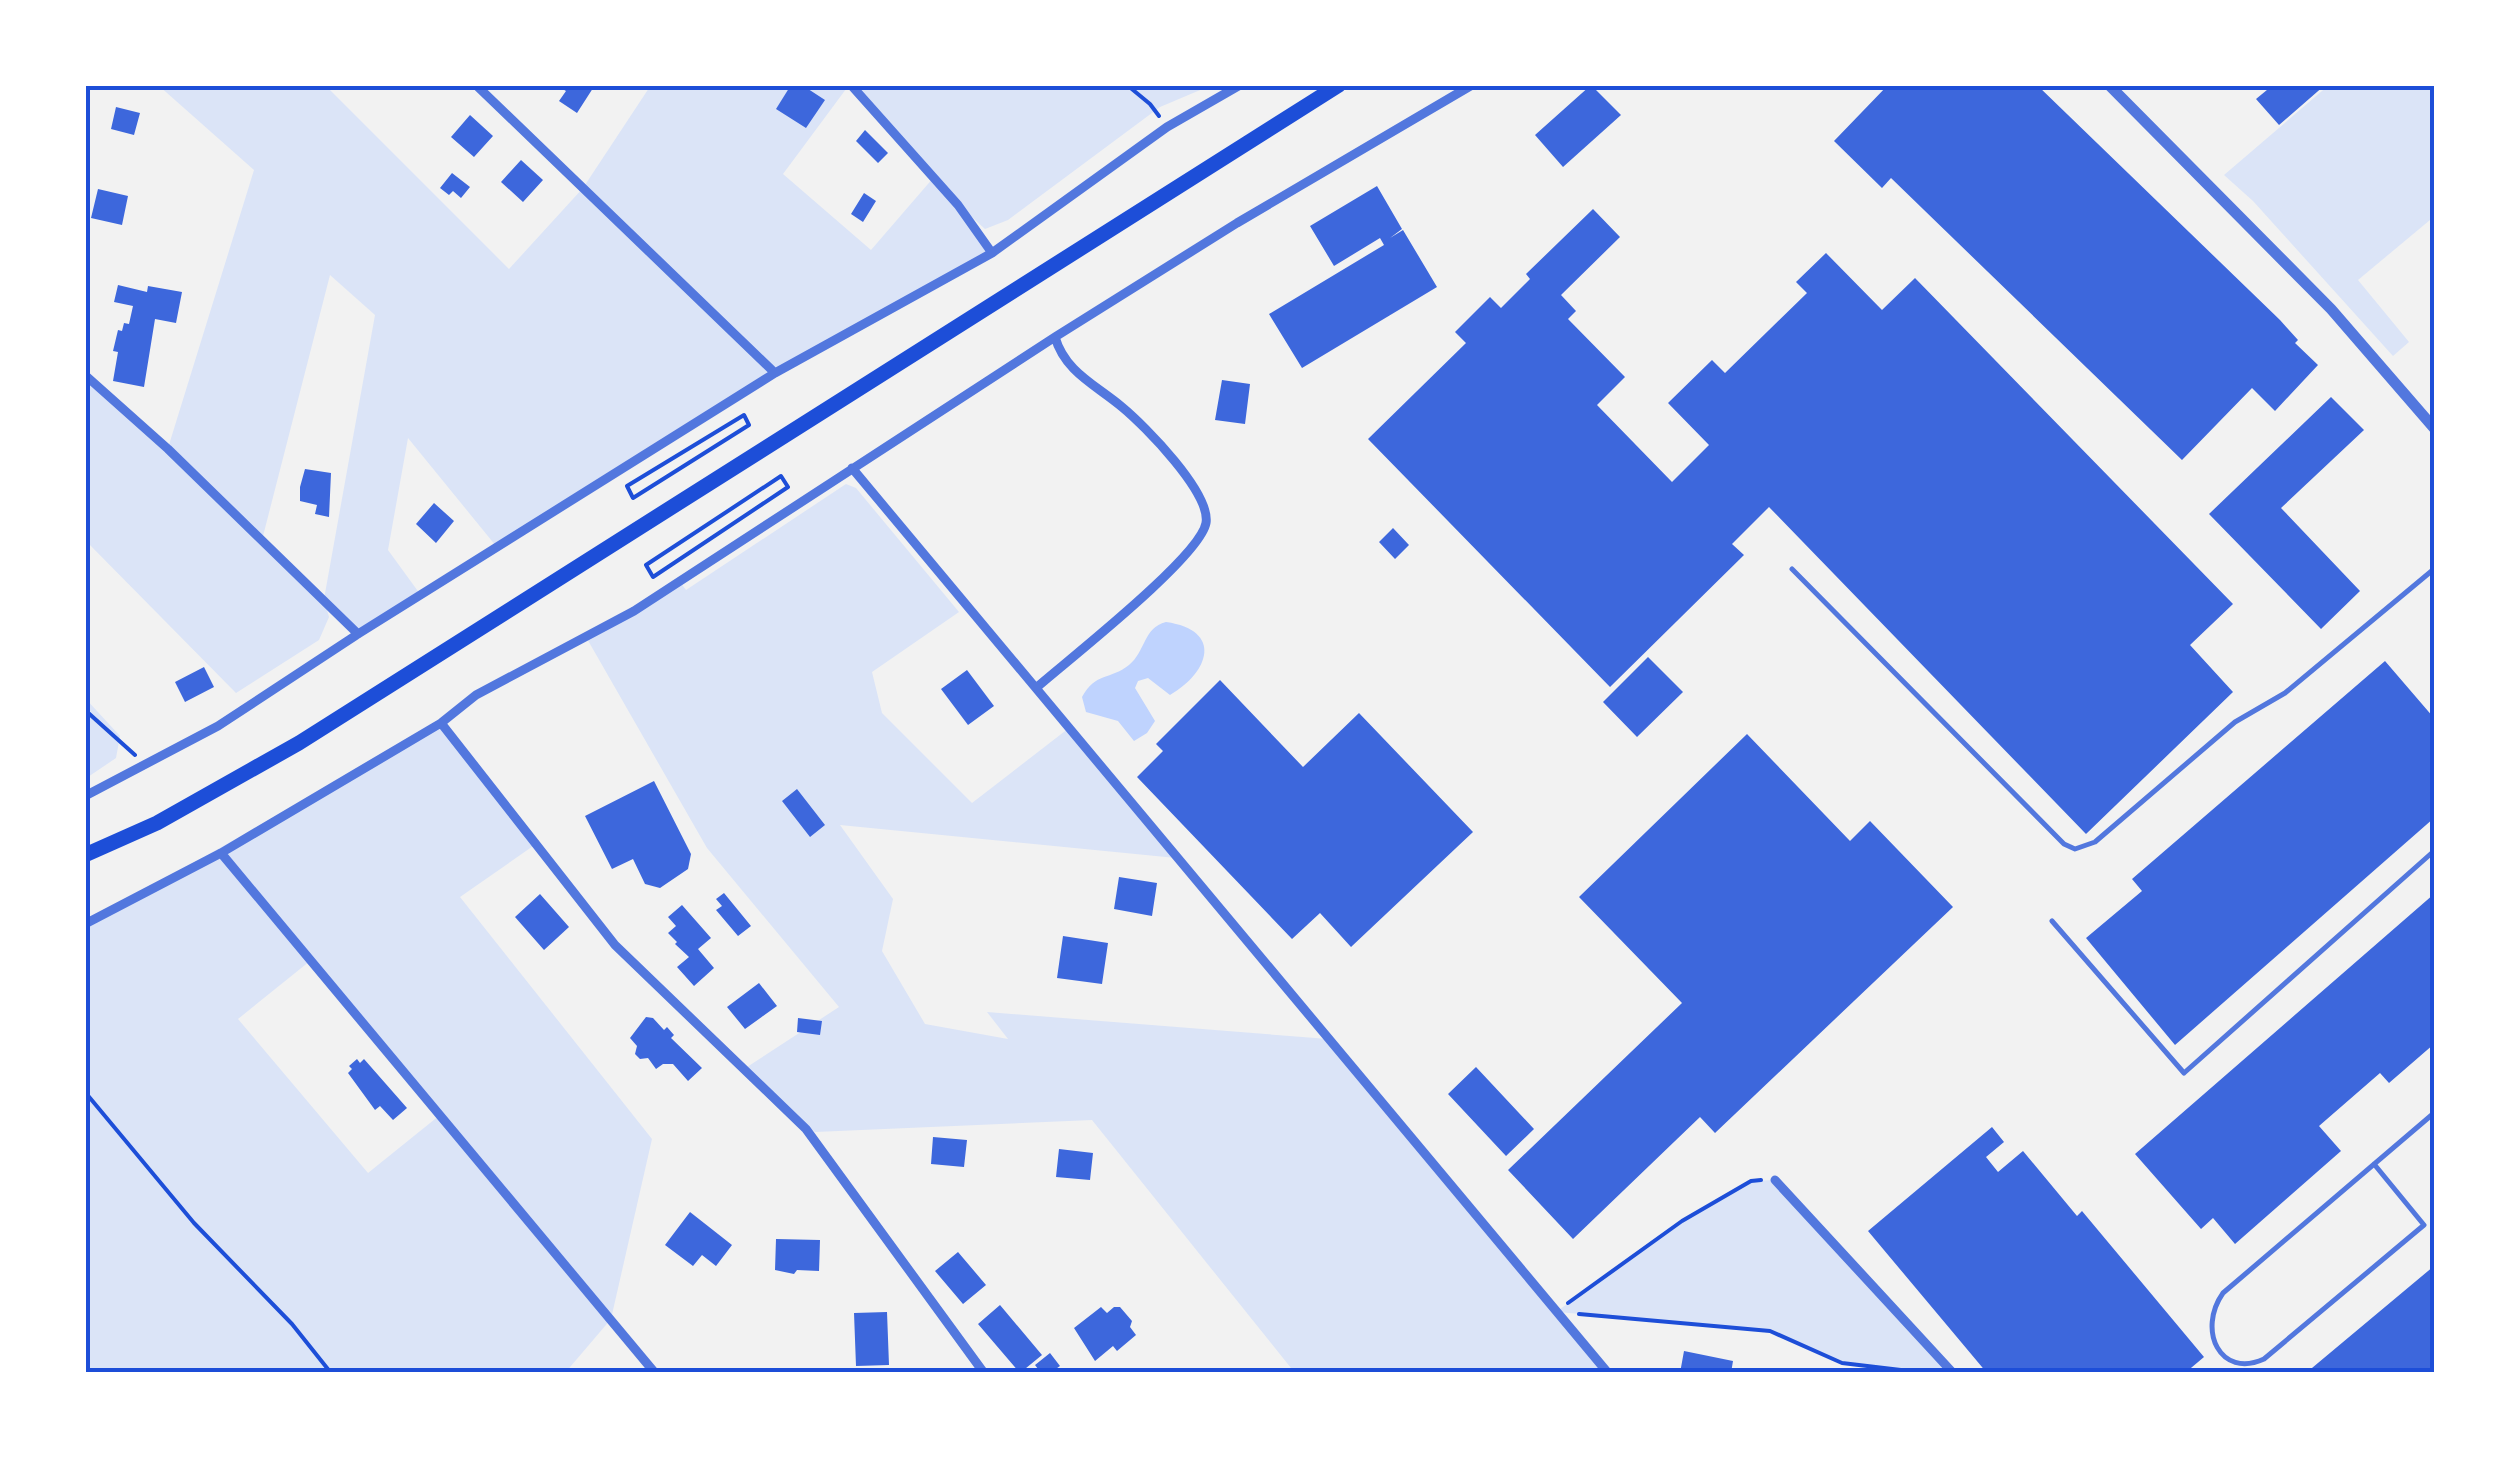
<svg xmlns="http://www.w3.org/2000/svg" width="2519" height="1458" viewBox="0 0 2519 1458" font-family="'Varela Round',sans-serif">
<rect width="100%" height="100%" fill="#f2f2f2"/>
<path fill="#dbe4f7" fill-rule="evenodd" d="M158,85H325L509,269L583,188L651,85H849L783,174L871,250L934,177L851,85H1212L1160,107L1008,220L985,229L963,209L992,253L775,373L496,546L408,438L388,550L420,594L358,634L325,603L329,617L319,640L236,693L85,540V375L168,448L254,170ZM330,275L375,315L324,599L262,540Z
M2329,85H2434V224L2430,220L2358,280L2409,342L2393,356L2253,201L2224,175Z
M846,484L856,488L959,612L872,672L882,713L972,803L1069,728L1176,858L840,825L893,899L882,951L925,1024L1008,1039L987,1012L1328,1039L1556,1312L1682,1221L1751,1181L1775,1180L1953,1373L1842,1363L1770,1331L1558,1312L1606,1371L1295,1373L1092,1120L815,1132L744,1069L839,1007L707,848L586,637L680,582L686,590Z
M85,698L120,736L116,758L85,779Z
M441,723L536,844L460,897L652,1139L611,1319L565,1373H85V924ZM310,961L440,1115L368,1173L238,1019Z"/>
<path fill="#bfd3fe" d="M1166,622C1223,630 1210,672 1170,695L1148,678L1138,681L1135,688L1155,721L1147,733L1134,741L1118,721L1086,712L1082,697C1096,672 1110,680 1129,665C1146,651 1143,628 1166,622Z"/>
<path fill="#3d67dc" d="M556,85H595L577,113L559,101L566,91Z
M791,85H802L825,100L806,128L776,109Z
M1591,85L1621,115L1563,167L1535,135Z
M1888,85H2037L2280,320L2298,340L2295,343L2318,365L2275,411L2252,388L2182,460L1891,178L1882,188L1834,141Z
M2273,85H2325L2279,125L2256,99Z
M116,107L140,113L134,135L111,129Z
M470,115L493,136L474,157L451,137Z
M865,130L888,153L878,163L856,141Z
M521,160L543,180L523,202L501,182Z
M452,173L470,187L461,198L453,191L449,195L440,188Z
M1377,186L1402,229L1390,238L1403,230L1437,287L1302,368L1269,314L1384,245L1380,238L1334,266L1310,226Z
M98,189L128,196L122,225L91,218Z
M864,193L876,201L863,222L851,214Z
M1593,209L1620,237L1561,295L1576,311L1568,319L1625,377L1597,405L1672,482L1709,445L1668,403L1712,360L1725,373L1807,293L1796,282L1826,253L1882,310L1915,278L2233,604L2190,645L2233,692L2086,834L1769,507L1732,544L1744,555L1610,687L1368,439L1466,343L1455,332L1490,297L1501,308L1530,279L1526,274Z
M118,285L147,292L148,286L182,292L176,323L155,319L144,387L113,381L118,352L113,351L118,330L122,331L124,323L129,324L133,306L114,302Z
M1222,380L1250,384L1245,424L1215,420Z
M2331,397L2364,430L2281,508L2360,591L2321,629L2209,514Z
M305,469L331,473L329,517L315,514L317,505L300,501V487Z
M434,503L454,521L436,543L416,524Z
M1393,528L1409,545L1395,559L1379,542Z
M1648,657L1683,692L1637,737L1603,702Z
M2385,661L2434,718V818L2175,1045L2086,938L2142,891L2132,879Z
M204,667L214,687L185,702L175,682Z
M967,670L994,706L968,725L941,689Z
M1220,680L1303,767L1359,713L1473,832L1351,947L1320,913L1292,939L1137,777L1163,751L1156,744Z
M1747,734L1850,841L1870,821L1953,907L1715,1133L1700,1117L1573,1239L1508,1170L1682,1003L1579,897Z
M654,781L691,854L688,869L660,888L645,884L633,859L612,869L585,816Z
M797,789L825,825L810,837L782,801Z
M1119,877L1157,883L1152,916L1114,909Z
M724,893L751,926L738,936L716,910L722,906L716,899Z
M540,894L569,927L544,950L515,917Z
M2434,894V1044L2389,1083L2380,1073L2319,1126L2341,1151L2235,1244L2213,1218L2201,1229L2135,1154Z
M682,905L711,938L698,949L714,968L694,986L677,967L689,957L675,944L677,942L668,933L676,926L668,917Z
M1063,936L1108,943L1102,984L1057,978Z
M759,983L777,1006L745,1029L727,1007Z
M646,1017L653,1018L664,1030L667,1027L674,1035L671,1038L702,1068L688,1081L673,1064H663L656,1069L648,1058L640,1059L635,1054L637,1046L630,1038Z
M798,1018L822,1021L820,1035L797,1032Z
M357,1059L360,1063L364,1059L407,1108L393,1120L380,1106L375,1110L348,1073L352,1069L349,1066Z
M1476,1067L1534,1129L1506,1156L1448,1094Z
M1992,1127L2004,1142L1986,1157L1998,1172L2023,1151L2077,1216L2082,1211L2204,1357L2185,1373H1987L1868,1231Z
M933,1137L967,1140L964,1167L931,1164Z
M1059,1149L1093,1153L1090,1180L1056,1177Z
M690,1212L732,1245L716,1266L702,1255L693,1266L665,1245Z
M776,1239L820,1240L819,1271L797,1270L794,1274L775,1270Z
M958,1252L986,1285L963,1304L935,1271Z
M2434,1266V1373H2306Z
M1000,1305L1042,1355L1020,1373L978,1324Z
M1101,1307L1107,1313L1114,1307H1120L1132,1321L1130,1327L1136,1335L1117,1351L1113,1346L1095,1361L1074,1328Z
M887,1312L889,1365L856,1366L854,1313Z
M1684,1351L1733,1361L1731,1373H1680Z
M1050,1353L1060,1366L1050,1373H1041L1035,1365Z"/>
<g fill="none" stroke-linecap="round" stroke-linejoin="round">
<path stroke="#1d4ed8" stroke-width="4" d="M1127,85L1150,104L1159,116
M744,415L749,425L633,498L627,486Z
M781,476L788,487L653,577L646,565Z
M85,710L135,755
M85,1092L194,1223L292,1324L331,1373
M1568,1303L1682,1221L1751,1181L1761,1180
M1579,1314L1770,1331L1842,1363L1926,1373"/>
<path stroke="#5277de" stroke-width="5" d="M1792,569L2064,844L2075,849L2095,842L2235,722L2285,693L2434,569
M2052,921L2184,1073L2434,851
M2374,1164L2424,1225L2264,1359C2220,1379 2197,1330 2223,1293L2434,1113"/>
<path stroke="#5277de" stroke-width="9" d="M476,85L775,373
M851,85L958,205L992,253
M85,375L168,449L358,634
M852,468L1608,1373
M1036,688C1068,660 1200,557 1206,523C1211,493 1145,426 1122,407C1096,385 1065,372 1055,337
M441,723L615,945L806,1129L984,1373
M85,796L218,726L358,634L775,373L992,253L1167,127L1240,85
M221,853L655,1373
M85,924L221,853L441,723L476,695L634,611L1055,337L1237,223L1472,85
M1775,1180L1953,1373"/>
<path stroke="#5277de" stroke-width="11" d="M2109,85L2331,309L2434,428"/>
<path stroke="#1d4ed8" stroke-width="15" d="M85,855L157,823L299,743L1339,85"/>
</g>
<rect width="2519" height="1458" fill="none" stroke="#ffffff" stroke-width="175"/>
<rect x="88" y="88" width="2344" height="1282" fill="none" stroke="#1d4ed8" stroke-width="4"/>
</svg>
